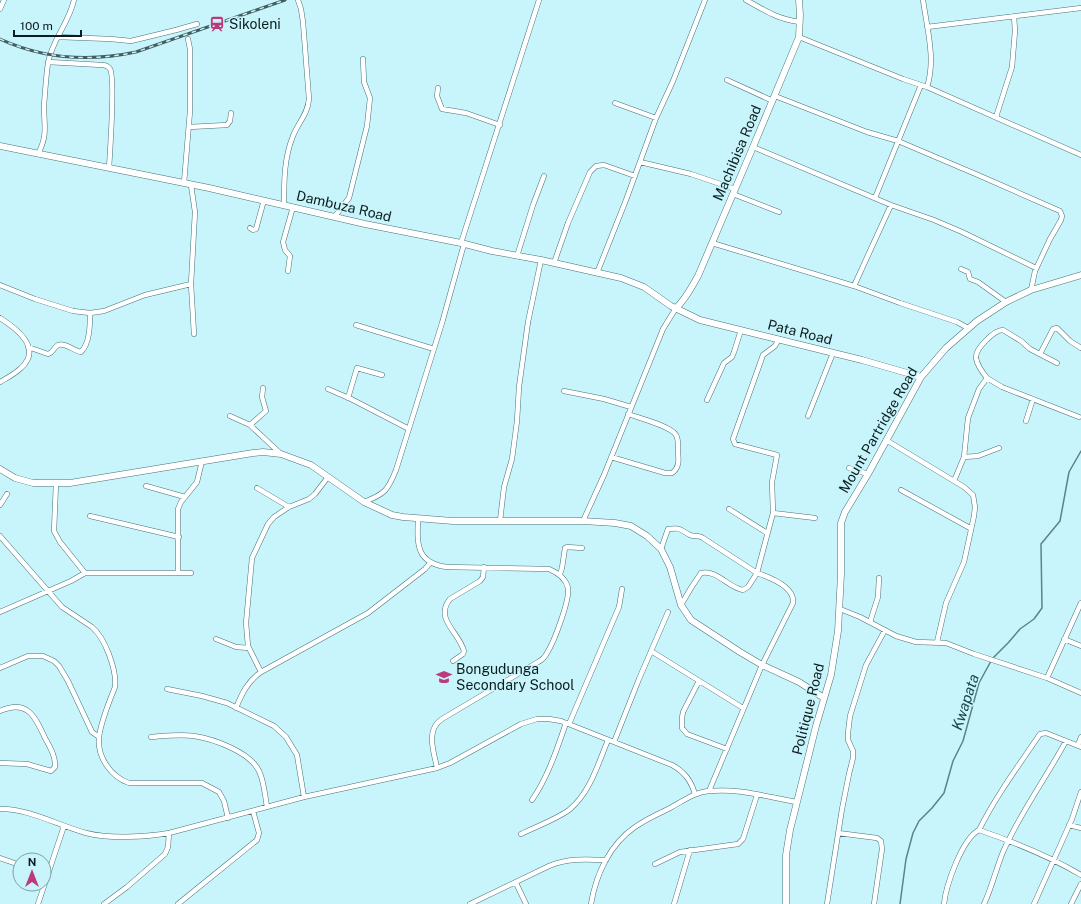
<svg xmlns="http://www.w3.org/2000/svg" width="1081" height="904" viewBox="0 0 1081 904" font-family="'Public Sans',sans-serif">
<rect width="100%" height="100%" fill="#c8f5fb"/>
<g fill="none" stroke-linecap="round" stroke-linejoin="round">
<path stroke="#5d8287" stroke-width="1.5" d="M993,658L1008,643L1020,629L1034,619L1042,608L1041,544L1060,521L1069,472L1081,451
M900,904L906,859L913,833L919,821L932,808L944,793L953,761L963,741L979,683L991,661"/>
<defs>
<path id="street" d="M746,0C766,11 777,19 800,22
M923,0C927,28 936,60 927,87
M0,9L4,0
M927,27L1081,8
M58,37L111,39L131,41L176,30L197,24
M799,37L903,79L927,87L1081,155
M48,62L102,65C106,65 108,66 110,69C115,77 110,153 109,168
M727,80L773,101
M438,88L437,96L442,109L466,113L500,125
M775,96L867,132L898,141L978,175L1060,211L1062,216L1061,220L1050,239L1035,271L1031,290
M615,103L656,118
M996,117L1012,67L1015,31L1014,16
M189,127L227,125L230,121L231,113
M753,147L891,205L934,220L962,232L1036,268
M38,154C48,135 44,126 44,106C45,92 46,77 48,63C52,40 69,23 74,0
M640,162L691,174L735,189
M184,183L190,111V49L188,39
M191,185L195,212L191,284L194,334
M733,194L779,212
M875,198L921,85
M284,205C284,181 284,158 293,136C298,123 308,114 309,99L303,22L301,9L298,0
M335,216L349,198L367,126L370,98L364,82L363,59
M250,228L253,230L256,229L264,200
M461,243L539,0
M712,243L854,286L900,303L957,322L968,328
M517,256L533,205L544,176
M554,263L568,223L590,172L596,166L604,165L635,176
M961,269L968,272L970,279L978,282L1006,302
M288,271L290,256L285,250L283,242L293,207
M597,273L626,200L656,118L673,81L705,0
M0,285L35,299L73,311L90,313L104,311L145,295L191,284
M854,286L891,205
M0,318C16,328 43,348 21,368C15,374 7,378 0,382
M356,325L434,349
M28,347L48,354C53,353 53,348 58,345C65,342 74,351 81,352C90,343 90,325 90,313
M1040,354L1053,329L1057,328L1070,341L1081,348
M987,378L1002,387L1079,417
M328,389L351,399L409,429
M564,391L604,399L631,407
M348,398L357,368L382,375
M707,400L724,363L732,357L734,352L741,330
M230,416L250,425L281,454
M808,416L833,353
M1026,421L1033,399
M250,425L266,411L262,397L263,388
M886,440L964,487L973,495L975,507L974,516L964,562L946,603L937,642
M611,457L665,473H672C679,468 679,461 678,453C678,447 679,440 676,435C671,426 639,418 628,414
M964,457L978,456L999,448
M849,468L868,474
M954,481L964,457L968,418L979,389L987,378C983,373 977,365 976,358C975,349 994,330 1003,330L1021,341L1030,349L1057,363
M56,483L54,531L60,542L85,573
M146,486L185,497
M257,488L289,507
M901,490L970,528
M364,502C385,494 388,490 396,470L442,323L464,244
M0,505L7,494
M729,509L767,533
M773,513L815,518
M90,516L179,537
M418,519C417,544 416,563 447,567L549,569C558,573 566,578 568,588C570,600 554,642 547,653C545,657 542,660 538,662L442,719C425,730 434,752 437,768
M500,521L504,487L512,459L517,421L519,387L528,322L541,260
M583,521L604,475L663,329L676,308
M0,536L62,607L92,627C105,638 117,670 115,687C109,702 101,721 99,737C97,757 111,777 129,783H202L219,792L224,801L228,818
M661,549L668,529C681,527 680,530 690,535C694,537 699,535 703,538L757,573L748,587L743,590C729,588 716,569 701,573L691,588L681,605
M178,573V509L181,502L197,482L202,461
M560,574L562,568L565,548L567,547L582,548
M840,609L860,617L896,636L916,642L946,643L974,654L1047,678L1081,693
M0,612L71,581L85,573H191
M870,622L878,597L879,578
M216,639L236,647L249,648
M1064,639L1081,646
M651,651L743,708
M453,661L463,654L464,651C459,632 434,619 450,599L480,581L483,577L484,567
M0,668L28,656H43L54,661L59,666L68,681L92,732L99,737
M261,672L248,646L246,623L252,558L268,524L274,517L289,507L309,499L315,494L328,477
M1047,678L1081,603
M699,681L683,712L682,718V728L687,734L727,749
M167,689L202,696L227,703L274,726L286,737L297,755L304,797
M236,708C242,693 248,681 261,672L368,613L425,569L431,562
M0,711C27,699 35,716 45,738C50,747 56,757 55,767L51,771L27,764L0,763
M569,724L619,607L622,589
M151,737C165,736 180,734 194,736C214,739 250,752 259,771C264,781 265,795 267,807
M614,742L639,679L668,612
M1078,745L1081,737
M1081,747L1046,733L1040,734C1019,765 996,796 979,830C1014,842 1049,856 1081,875
M709,791L762,665L793,603C795,587 769,577 757,573L773,513L772,482L777,455L735,444L733,439L763,355L775,346L779,339
M532,800C548,777 557,749 566,723
M0,809C27,808 60,826 86,833C109,839 146,837 169,833L304,797L437,768L450,763L521,724L537,719H549L561,721L672,765C685,772 691,781 695,794
M1069,825L1081,828
M838,833L877,838L881,841L882,849L874,904
M521,834C537,826 555,820 569,810C590,793 598,764 608,740
M0,858L20,865
M655,864L680,852L738,844L743,839L757,795
M516,883L526,904
M38,904L64,826
M104,904L127,887L165,854L168,847L169,833
M178,904L257,840L259,833L253,811
M470,904L549,866C567,858 586,859 606,860
M591,904C596,874 610,844 635,827C646,819 658,814 670,808C683,801 695,792 709,791C739,788 767,797 797,802
M674,904L690,850
M827,904L842,809L849,774L853,758V751L848,740V733L850,716L866,665L885,630
M944,904C946,885 962,839 979,830
M984,904C992,887 996,869 1003,852C1020,813 1046,778 1066,741
M1034,904L1072,819L1081,792
M1071,904L1081,884"/>
<path id="secondary" d="M0,146L209,188L365,224L461,243L492,251L541,260L621,278L644,287L671,306L700,320L862,360L921,377
M676,308C686,299 691,288 698,276L753,147L799,37L800,15L799,0
M0,469L15,478L33,483H70L253,453L263,452L281,454L300,461L311,465L364,502L392,515L403,517L453,521H583L615,523L631,526L647,536L661,549L670,567L681,605L691,620L740,652L762,665L799,682L824,698
M786,904V855L790,830L816,726L831,675L838,631L841,574V523L845,512L868,474L921,377L946,348L977,321L1006,302L1031,290L1081,275"/>
</defs>
<use href="#street" stroke="#487177" stroke-width="5.5"/>
<use href="#secondary" stroke="#487177" stroke-width="7"/>
<use href="#street" stroke="#fff" stroke-width="4.5"/>
<use href="#secondary" stroke="#fff" stroke-width="6"/>
<defs>
<path id="rail" d="M0,39C44,59 89,62 136,52L285,0"/>
</defs>
<use href="#rail" stroke="#445d61" stroke-width="3"/>
<use href="#rail" stroke="#c8f5fb" stroke-width="1.5" stroke-dasharray="4.5" stroke-linecap="butt"/>
</g>
<defs>
<symbol id="station-bare" viewBox="-9 -9 18 18"><path d="M-3-6H3Q5-6 5-4V2Q5 4 3 4L4.5 6H3L1.5 4h-3L-3 6H-4.5L-3 4Q-5 4-5 2V-4Q-5-6-3-6ZM-3.5-4v3h7v-3ZM-3.5 1v1.5H-2V1ZM2 1v1.5H3.5V1Z" fill="#bd397e" stroke="#c8f5fb" stroke-width="2.5" paint-order="stroke"/></symbol>
<symbol id="school-bare" viewBox="-9 -9 18 18"><path d="M0-5L7-2L0 1L-7-2ZM-4 1L0 2.5L4 1V4Q0 6-4 4Z" fill="#bd397e" stroke="#c8f5fb" stroke-width="2.5" paint-order="stroke"/></symbol>
</defs>
<g fill-rule="evenodd">
<use href="#station-bare" x="206" y="13" width="22" height="22"/>
<use href="#school-bare" x="433" y="666" width="22" height="22"/>
</g>
<g text-anchor="middle" dominant-baseline="central" stroke-width="3" stroke-linejoin="round" paint-order="stroke">
<g font-size="14" fill="#0c1d1f" stroke="#c8f5fb" text-anchor="start">
<text x="229" y="24">Sikoleni</text>
<text x="456" y="669">Bongudunga<tspan x="456" dy="16">Secondary School</tspan></text>
</g>
<g font-size="14" fill="#0c1d1f" stroke="#c8f5fb">
<text transform="translate(737 153) rotate(-67)">Machibisa Road</text>
<text transform="translate(344 206) rotate(13)">Dambuza Road</text>
<text transform="translate(800 332) rotate(14)">Pata Road</text>
<text transform="translate(878 430) rotate(-60)">Mount Partridge Road</text>
<text transform="translate(808 709) rotate(-76)">Politique Road</text>
</g>
<g font-size="15" font-style="italic" fill="#1a454a" stroke="#c8f5fb">
<text transform="translate(965 702) rotate(-72)">Kwapata</text>
</g>
</g>
<g transform="translate(32 872)"><circle r="19" fill="#c8f5fb" stroke="#7d9fa3"/>
<path d="M0-3L7 15L0 10L-7 15Z" fill="#bd397e"/>
<text y="-6" font-size="11" font-weight="bold" text-anchor="middle" fill="#0c1d1f">N</text>
</g>
<path d="M14 30v6h67v-6" fill="none" stroke="#0c1d1f" stroke-width="2"/>
<text x="20" y="30" font-size="12" fill="#0c1d1f" stroke="#c8f5fb" stroke-width="3" paint-order="stroke">100 m</text>
</svg>
